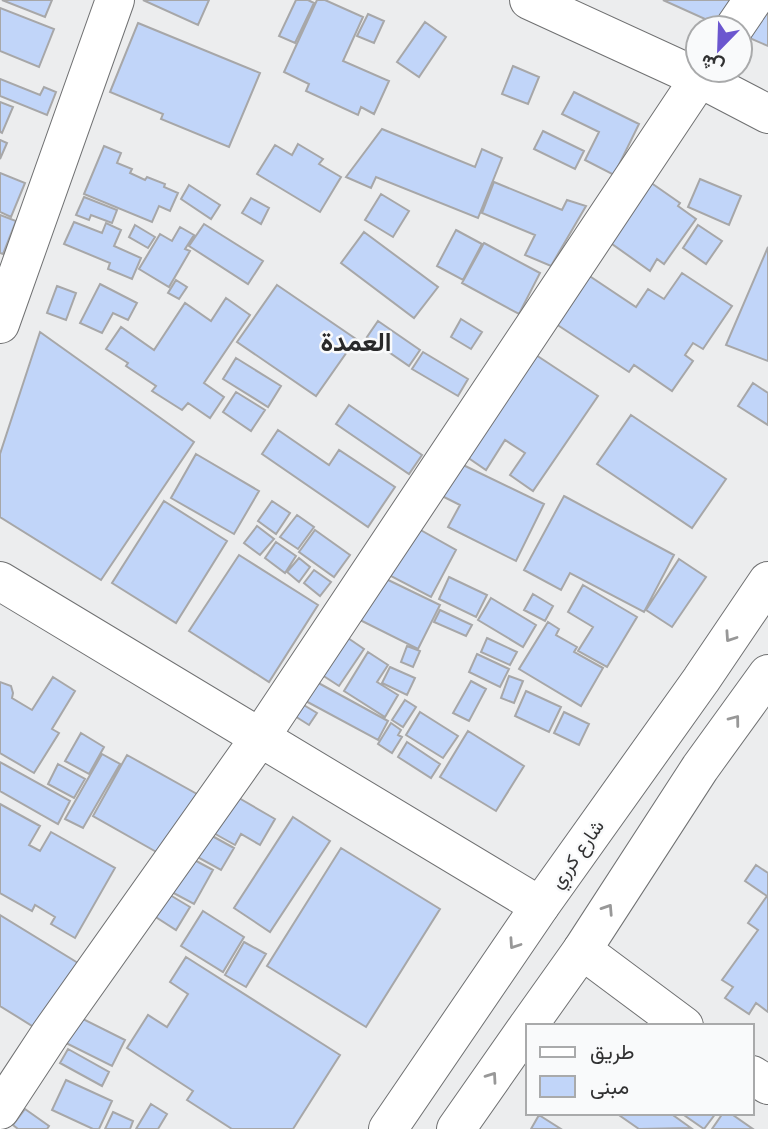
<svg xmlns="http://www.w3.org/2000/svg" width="768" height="1129" viewBox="0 0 768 1129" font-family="Figtree,Vazirmatn,sans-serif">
<rect width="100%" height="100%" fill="#ecedee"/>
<path fill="#c1d5f9" stroke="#a7a7a8" stroke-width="2" d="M2,0H52L45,17Z
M143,0H209L198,25Z
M296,0H308L314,3L295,43L279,36Z
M317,0H325L363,17L343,61L389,81L374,114L361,107L358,115L306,91L309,84L284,72Z
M663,0H731L716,24Z
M768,1V46L745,36Z
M0,8L54,29L39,67L0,51Z
M368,14L384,21L374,43L357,36Z
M425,22L446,37L419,77L397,62Z
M138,23L260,73L229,147L161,119L163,114L110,92Z
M513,66L539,77L528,104L502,94Z
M0,79L40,95L44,87L56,92L47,115L0,96Z
M574,92L639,124L614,175L585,160L599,132L562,114Z
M0,102L13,107L2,133L0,132Z
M382,129L475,167L482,149L502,158L478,218L376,177L371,188L346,177Z
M543,131L584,151L575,169L534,149Z
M0,140L7,143L0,159Z
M298,144L323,159L319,164L341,177L320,212L257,174L275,145L292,155Z
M104,146L121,153L117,163L132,169L130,173L145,180L147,177L165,184L164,187L178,193L170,211L159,206L152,222L84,194Z
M0,173L25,183L11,217L0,212Z
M700,179L741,196L729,225L688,207Z
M647,180L680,203L678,206L696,219L664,264L657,259L650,271L605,239Z
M494,182L562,210L567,200L586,206L551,266L525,255L535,235L482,213Z
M189,185L220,205L211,219L181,199Z
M381,194L409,211L393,237L365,220Z
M84,197L117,210L112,223L91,215L89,220L76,215Z
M251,198L269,208L261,224L242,213Z
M0,215L16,221L3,254L0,253Z
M74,222L102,233L106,223L121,230L114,246L141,258L132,279L108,269L110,263L64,244Z
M204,224L263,261L248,284L189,246Z
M135,225L155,237L148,248L129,237Z
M698,225L722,241L706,264L683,248Z
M180,227L194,235L185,249L190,251L169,287L139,269L160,234L172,241Z
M456,230L482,244L463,280L437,266Z
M364,232L438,287L414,318L341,263Z
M484,243L540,273L519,314L462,283Z
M768,247V361L726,345Z
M582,271L636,307L648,289L664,299L682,273L732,306L703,349L693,343L685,355L693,361L672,391L634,365L629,372L550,320Z
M176,280L187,287L179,299L168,293Z
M100,284L137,303L128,320L113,313L102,333L80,323Z
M277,285L356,339L316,396L237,342Z
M57,286L76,293L66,320L47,313Z
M226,298L250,315L204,383L224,397L210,418L188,403L182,410L152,391L156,386L126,366L128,363L106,349L121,327L154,350L185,303L211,321Z
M461,319L482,332L471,349L451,337Z
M378,321L420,350L409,366L367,337Z
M40,332L194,442L101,580L0,517V454Z
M423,352L468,379L458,396L412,369Z
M536,355L598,396L533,491L510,475L525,453L505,440L486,470L467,457Z
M236,358L281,386L268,407L223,379Z
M753,383L768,393V425L738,406Z
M236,392L265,410L251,431L223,412Z
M349,405L422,455L409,474L336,424Z
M631,415L726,479L692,528L597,464Z
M278,430L329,465L339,450L395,487L368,527L262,454Z
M196,454L259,491L234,534L171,498Z
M459,463L544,504L516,561L448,527L460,505L442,496Z
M564,496L674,555L644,612L570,573L561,590L524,570Z
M164,501L227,541L176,623L112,583Z
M272,501L290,513L276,534L258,521Z
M297,515L314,527L298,549L280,537Z
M257,526L274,539L260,555L244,543Z
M417,528L456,550L431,597L385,573Z
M315,530L350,555L334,577L299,552Z
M276,542L296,556L285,573L265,558Z
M239,555L318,605L269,682L189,631Z
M299,558L310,567L299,582L287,572Z
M679,559L706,577L672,627L646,610Z
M314,570L331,582L320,596L304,583Z
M382,577L440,605L418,649L360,620Z
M449,577L487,595L476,617L439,599Z
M583,585L637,617L607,667L578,651L593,627L568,612Z
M533,594L553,606L545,621L524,610Z
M491,598L536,625L523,647L478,620Z
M440,610L472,625L466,636L434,622Z
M548,622L559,629L556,635L577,647L574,652L603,668L581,706L519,669Z
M345,636L364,649L339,686L319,673Z
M487,638L517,652L510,665L481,652Z
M407,646L420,651L413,667L401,662Z
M368,652L388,665L377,682L398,695L385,717L344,691Z
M477,654L509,669L500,687L469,672Z
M390,667L415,678L407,695L382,683Z
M509,676L523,681L514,703L501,698Z
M53,677L75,691L52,729L59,733L34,773L0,753V682L11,686L13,693L12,698L32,710Z
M313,680L388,721L378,740L302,699Z
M471,681L486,689L469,721L453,713Z
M526,691L561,707L549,732L515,716Z
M405,700L416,707L403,727L392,720Z
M297,701L317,713L309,725L290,713Z
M420,712L458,736L443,758L406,735Z
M564,712L589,724L579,745L554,733Z
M391,723L401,730L398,735L402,737L392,753L378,744Z
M468,731L524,766L496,811L440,777Z
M81,733L104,747L89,774L65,761Z
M407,742L440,764L431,778L398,757Z
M102,754L120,764L83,828L65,819Z
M127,755L197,794L160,854L93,816Z
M0,762L70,801L58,824L0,791Z
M58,764L85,779L74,798L48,784Z
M232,794L275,819L260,845L241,834L235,845L210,831Z
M0,804L40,826L29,845L40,851L51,832L115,868L75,938L51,924L55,917L35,905L32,911L0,893Z
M293,817L330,841L270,932L234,908Z
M205,832L234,848L221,870L192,854Z
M341,848L440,909L366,1027L267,966Z
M187,856L213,870L194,904L168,890Z
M756,865L768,873V1012L756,1003L749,1014L725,998L733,987L722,980L758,930L748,923L767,896L745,881Z
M165,892L190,907L176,930L151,914Z
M203,911L244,937L223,972L181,946Z
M0,915L78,963L37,1029L0,1006Z
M244,942L266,954L246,987L225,975Z
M186,957L340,1055L293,1129H232L187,1100L193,1091L127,1048L148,1015L167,1027L188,994L170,982Z
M75,1015L125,1040L112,1066L62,1041Z
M68,1049L109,1072L102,1086L60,1063Z
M66,1080L112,1101L99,1129H93L52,1110Z
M151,1104L167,1114L158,1129H136Z
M25,1109L49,1126L47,1129H18L13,1125Z
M113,1112L133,1121L130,1129H105Z
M616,1113H670L691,1128L639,1129Z
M681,1113H716L704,1129Z
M723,1113H730L753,1129H712Z
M539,1115L561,1129H531Z"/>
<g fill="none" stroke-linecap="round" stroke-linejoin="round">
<defs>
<path id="minor" d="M734,28L753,0
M0,324L115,0
M0,581L540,906
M582,950L684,1026
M752,1075L768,1085
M0,1110L50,1034L261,736L705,70"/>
<path id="tertiary" d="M529,0L699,78L768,114"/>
<path id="secondary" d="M528,1026L582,950L700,768L768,674
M388,1129L540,906L701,680L768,581
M456,1129L528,1026"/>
</defs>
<use href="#minor" stroke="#707172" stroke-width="40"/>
<use href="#tertiary" stroke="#707172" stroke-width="40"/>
<use href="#secondary" stroke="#707172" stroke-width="40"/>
<use href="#minor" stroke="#fff" stroke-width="38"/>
<use href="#tertiary" stroke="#fff" stroke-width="38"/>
<use href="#secondary" stroke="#fff" stroke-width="38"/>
</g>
<defs><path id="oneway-chevron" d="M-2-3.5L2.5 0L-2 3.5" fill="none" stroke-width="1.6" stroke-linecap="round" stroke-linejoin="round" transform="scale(1.75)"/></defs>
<g stroke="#989898">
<use href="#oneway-chevron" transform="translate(730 637) rotate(124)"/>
<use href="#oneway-chevron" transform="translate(735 720) rotate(-53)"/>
<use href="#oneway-chevron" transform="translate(608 909) rotate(-57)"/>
<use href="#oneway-chevron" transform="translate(514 944) rotate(124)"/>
<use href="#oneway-chevron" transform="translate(492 1077) rotate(-55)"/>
</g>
<g text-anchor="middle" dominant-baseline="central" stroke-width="5" stroke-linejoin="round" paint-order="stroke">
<g font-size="19" fill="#313132" stroke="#f9fafb">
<text transform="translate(577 854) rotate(-55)">شارع كرري</text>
</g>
<g font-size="26" font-weight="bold" fill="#29292a" stroke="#f9fafb">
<text x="356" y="342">العمدة</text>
</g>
</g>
<rect x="526" y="1024" width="228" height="91" fill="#f9fafb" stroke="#a9aaab" stroke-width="2"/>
<rect x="540" y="1047" width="35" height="10" fill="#ffffff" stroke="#a9aaab" stroke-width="2"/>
<text x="590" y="1059" font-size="21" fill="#313132">طريق</text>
<rect x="540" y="1076" width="35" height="21" fill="#c1d5f9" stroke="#a9aaab" stroke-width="2"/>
<text x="590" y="1094" font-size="21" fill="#313132">مبنى</text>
<g transform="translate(719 49) rotate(203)"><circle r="33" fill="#f9fafb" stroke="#a9aaab" stroke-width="2"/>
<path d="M0-5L12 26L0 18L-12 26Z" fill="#6b56cf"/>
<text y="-10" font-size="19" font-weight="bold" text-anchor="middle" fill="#313132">ش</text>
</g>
</svg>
